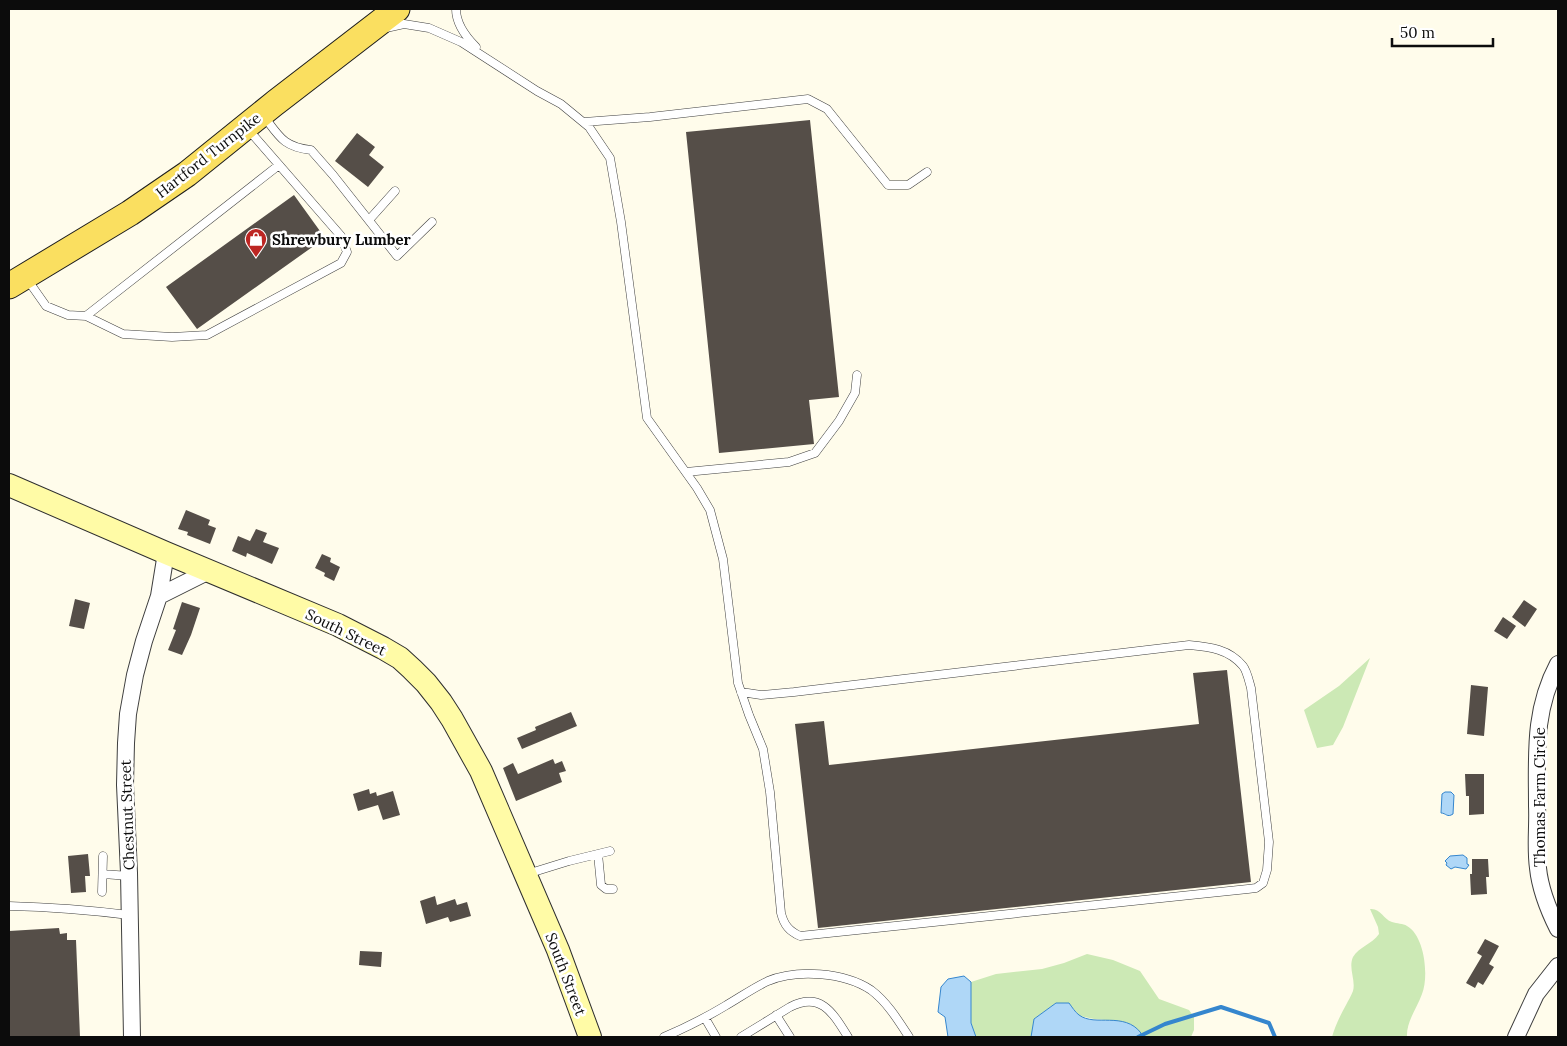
<svg xmlns="http://www.w3.org/2000/svg" width="1567" height="1046" font-family="Lora,serif">
	<style>
		.green { fill: #cce9b5 }
		.water { fill: #afd7f7; stroke: #3586ce }
		.lines { fill: none; stroke-linecap: round; stroke-linejoin: round }
		.stream { stroke: #3586ce; stroke-width: 4 }
		.building { fill: #554e48 }
		.lane-casing { stroke: #3f3f3f; stroke-width: 9 }
		.street-casing { stroke: #3f3f3f; stroke-width: 18 }
		.secondary-casing { stroke: #2e2e2e; stroke-width: 24 }
		.primary-casing { stroke: #1d1d1d; stroke-width: 27 }
		.lane { stroke: #fff; stroke-width: 8 }
		.street { stroke: #fff; stroke-width: 16 }
		.secondary { stroke: #fffba6; stroke-width: 22 }
		.primary { stroke: #fadf60; stroke-width: 25 }
		.labels { text-anchor: middle; dominant-baseline: central; stroke-width: 5; stroke-linejoin: round; paint-order: stroke }
		.street-label { font-size: 15px; fill: #0c0c0c; stroke: #fff }
		.poi-label { font-size: 15px; font-weight: bold; fill: #0c0c0c; stroke: #fff; text-anchor: start }
	</style>
	<rect width="100%" height="100%" fill="#fffceb"/>
	<!-- green -->
	<path class="green" d="M1370 658 1343 727 1333 745 1317 748 1304 710 1339 686Z
		M1370 909C1381 908 1383 919 1392 922 1397 924 1403 923 1407 926 1425 936 1429 977 1422 994 1417 1008 1406 1022 1407 1037H1332C1335 1026 1340 1016 1346 1005 1348 1001 1351 996 1353 991 1356 980 1348 968 1353 957 1359 947 1372 944 1379 934L1378 927Z
		M1087 954 1113 960 1140 971 1159 999 1189 1010 1194 1017V1030L1191 1037H1140L1141 1033 1116 1021 1094 1019 1080 1016 1068 1003H1056L1034 1019 1031 1037H976L971 1023V982L996 974 1042 969 1064 963Z"/>
	<!-- water -->
	<path class="water" d="M1445 792H1451L1454 795 1453 814C1447 818 1446 813 1441 813L1442 794Z
		M1463 855 1467 858V864L1469 865 1466 869 1455 867 1451 869 1446 865 1447 863 1445 861 1450 856Z
		M964 976 971 982V1023L976 1037H948L945 1017 938 1012 941 987 948 979Z
		M1056 1003H1069C1072 1007 1075 1012 1079 1015 1095 1027 1124 1011 1141 1033L1140 1037H1031L1034 1019Z"/>
	<g class="lines">
		<!-- stream -->
		<path class="stream" d="M1138 1037 1165 1024 1221 1007 1269 1023 1275 1037"/>
	</g>
	<!-- building -->
	<path class="building" d="M810 120 839 397 809 400 814 444 719 453 686 132Z
		M357 133 375 147 369 155 384 167 368 187 335 161Z
		M294 195 325 238 197 329 166 287Z
		M186 510 210 520 208 525 216 528 210 544 187 535 188 532 178 529Z
		M256 529 267 533 263 542 279 548 272 564 247 553 246 557 232 551 238 536 250 541Z
		M322 554 331 558 330 562 340 567 334 581 324 576 325 573 315 568Z
		M75 599 90 603 84 629 69 626Z
		M1524 600 1537 609 1525 627 1512 617Z
		M182 602 200 608 191 635 182 655 168 650 176 630 173 629Z
		M1503 617 1516 626 1507 639 1494 631Z
		M1227 670 1251 882 818 928 795 724 824 721 829 765 1199 724 1193 673Z
		M1471 685 1488 687 1484 736 1467 734Z
		M571 712 577 726 522 749 517 738 536 730 535 727Z
		M553 759 555 764 562 761 566 771 559 773 562 782 516 801 503 768 513 763 518 774Z
		M1465 774H1484V814L1469 815V796H1466Z
		M369 789 370 794 376 792 377 796 393 791 400 815 383 820 378 805 358 811 353 794Z
		M88 854 90 876H85L86 892 71 893 68 856Z
		M1472 859H1488L1489 877H1486L1487 894 1471 895 1470 874H1472Z
		M435 896 437 905 455 899 457 905 467 902 471 916 450 922 448 917 426 924 420 901Z
		M59 928 60 934 67 933V940H76L80 1037H9V931Z
		M1485 939 1499 946 1489 964 1494 967 1483 985 1478 982 1475 988 1466 983 1482 956 1477 953Z
		M360 951 382 952 381 967 359 965Z"/>
	<g class="lines">
		<!-- lane casing -->
		<g class="lane-casing">
			<path id="lane" d="M456 9C456 24 466 37 476 47
				M386 28 404 24 429 28 461 42 537 91 561 104 589 127 610 158 621 222 647 418 697 488 710 510 723 559 738 683 749 715 763 749 770 792 781 913C784 925 789 931 800 936L1248 889 1256 888 1263 883 1267 870 1269 842 1251 688C1249 681 1247 671 1243 666 1229 649 1210 647 1189 645L794 692 761 695 741 692
				M263 115C279 136 283 147 311 150L333 175 397 256 432 222
				M584 122 650 117 808 99 827 109 888 185H908L927 172
				M369 220 395 191
				M27 279 46 306 68 315 86 316 123 334 172 337 207 335 341 263 347 252 341 236 247 128
				M86 316 279 165
				M686 472 789 462 815 453 839 421 855 393 857 375
				M598 854 601 885 606 889H613
				M103 874 129 876
				M527 874 569 861 610 851
				M102 892 103 856
				M9 906C49 907 89 910 129 915
				M776 1015 790 1037
				M705 1018 716 1037
				M664 1037C685 1028 705 1018 725 1006 739 998 753 988 768 981 797 969 844 972 871 990 887 1002 898 1020 909 1037
				M741 1037 790 1007C821 991 833 1013 848 1037"/>
		</g>
		<!-- street casing -->
		<g class="street-casing">
			<path id="street" d="M159 596 209 571
				M1558 664C1533 711 1537 755 1537 806 1538 826 1535 847 1538 868 1540 888 1549 911 1558 929
				M132 1037 129 873 125 785 126 743 128 714 135 675 144 641 159 596 166 553
				M1516 1037 1536 994 1558 966"/>
		</g>
		<!-- secondary casing -->
		<g class="secondary-casing">
			<path id="secondary" d="M9 485 166 553 338 625 383 648 400 658 412 669 426 683 441 702 452 719 481 771 558 950 590 1037"/>
		</g>
		<!-- primary casing -->
		<g class="primary-casing">
			<path id="primary" d="M9 286 130 213 187 174 275 103 397 9"/>
		</g>
		<!-- lane -->
		<use href="#lane" class="lane"/>
		<!-- street -->
		<use href="#street" class="street"/>
		<!-- secondary -->
		<use href="#secondary" class="secondary"/>
		<!-- primary -->
		<use href="#primary" class="primary"/>
	</g>
	<!-- icons -->
	<defs>
		<g id="shop-pin" transform="scale(1.125)"><path d="M0 17L-7.5 6A9.5 9.5 0 1 1 7.5 6Z" fill="#bd2623" stroke="#fff"/><path d="M-5-2.5h2.3a2.7 3.5 0 0 1 5.4 0H5L5.5 6h-11ZM-1.5-2.5h3a1.5 2.3 0 0 0-3 0Z" fill="#fff"/></g>
	</defs>
	<g fill-rule="evenodd">
		<use href="#shop-pin" x="256" y="239"/>
	</g>
	<g class="labels">
		<!-- street labels -->
		<g class="street-label">
			<text transform="translate(208 155) rotate(-38)">Hartford Turnpike</text>
			<text transform="translate(346 632) rotate(26)">South Street</text>
			<text transform="translate(1539 797) rotate(-90)">Thomas Farm Circle</text>
			<text transform="translate(127 815) rotate(-92)">Chestnut Street</text>
			<text transform="translate(566 974) rotate(69)">South Street</text>
		</g>
		<!-- poi labels -->
		<g class="poi-label">
			<text x="272" y="239">Shrewbury Lumber</text>
		</g>
	</g>
	<!-- border -->
	<rect width="1567" height="1046" fill="none" stroke="#0c0c0c" stroke-width="20"/>
	<!-- scale -->
	<path d="M1392 38v8h101v-8" fill="none" stroke="#0c0c0c" stroke-width="2.5"/>
	<text x="1400" y="38" font-size="15" fill="#0c0c0c" stroke="#ffffff" stroke-width="4" paint-order="stroke">50 m</text>
</svg>
